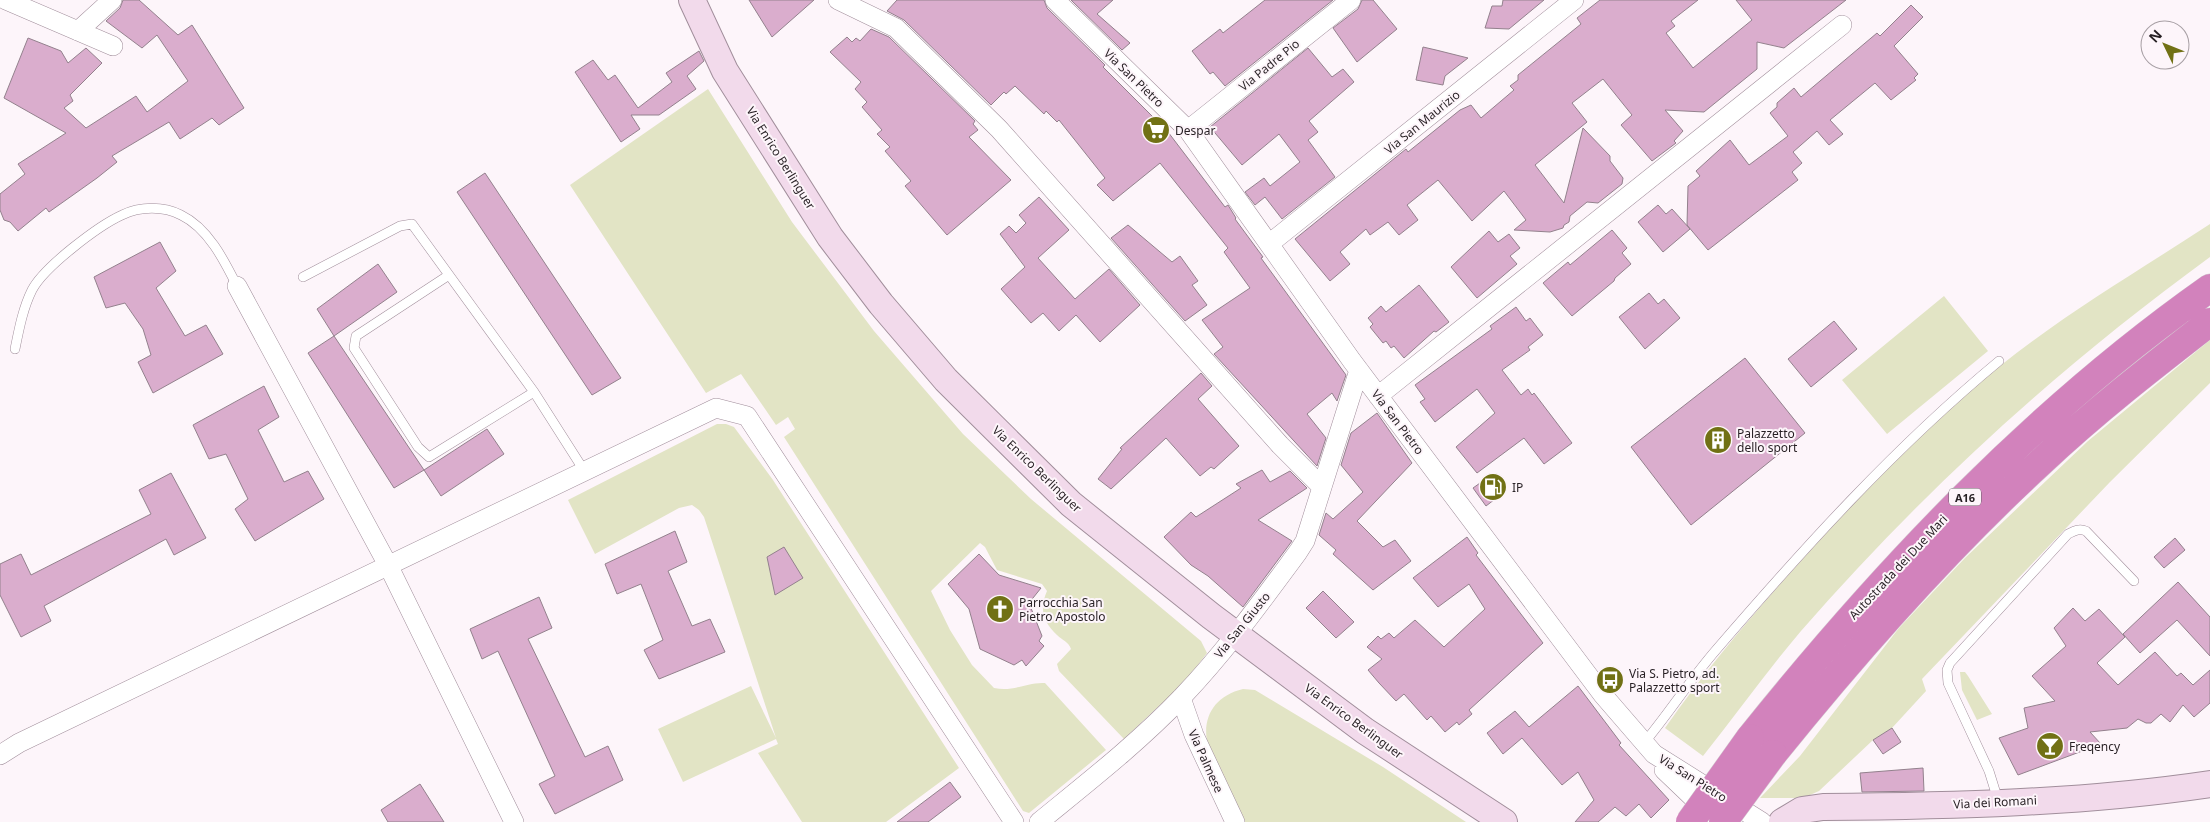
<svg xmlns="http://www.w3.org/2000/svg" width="2210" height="822" font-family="'Noto Sans',sans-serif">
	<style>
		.green { fill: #e2e4c5 }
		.building { fill: #daadcd; stroke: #93818d }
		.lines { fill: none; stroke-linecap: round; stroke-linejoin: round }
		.lane-casing { stroke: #a18e9b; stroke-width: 10 }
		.street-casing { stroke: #a18e9b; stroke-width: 20 }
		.secondary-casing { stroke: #a18e9b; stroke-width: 28 }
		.highway-casing { stroke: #d4d2d3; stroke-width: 29 }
		.lane { stroke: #fff; stroke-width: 9 }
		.street { stroke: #fff; stroke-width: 19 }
		.secondary { stroke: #f2daeb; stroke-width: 26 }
		.highway { stroke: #d282bc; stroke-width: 28 }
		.highway-bridge-casing { stroke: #d4d2d3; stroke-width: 29; stroke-linecap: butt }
		.highway-bridge { stroke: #d282bc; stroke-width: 28 }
		.labels { text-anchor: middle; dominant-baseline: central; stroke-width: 4; stroke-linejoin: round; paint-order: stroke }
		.shield { fill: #fdf5fa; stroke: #665f64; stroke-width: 1 }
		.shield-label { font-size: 11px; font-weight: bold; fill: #261f23 }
		.street-label { font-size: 12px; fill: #261f23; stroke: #fdf5fa }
		.poi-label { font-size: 12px; fill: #261f23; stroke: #fdf5fa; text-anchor: start }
	</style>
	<rect width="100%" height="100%" fill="#fdf5fa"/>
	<!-- green -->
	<path class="green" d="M708 89 792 222 874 331 963 434 1031 499 1201 641 1207 653 1171 700 1161 704 1124 739 1059 671 1057 664 1071 649C1068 641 1063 641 1057 635 1043 622 1039 609 1047 591L1042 584 997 570 985 547 980 543 931 591 950 630 972 665 994 688C1015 692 1026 682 1045 683L1106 750 1029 813 1023 811 784 437 795 429 788 417 776 425 741 374 706 393 570 185Z
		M2210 224V257C2058 368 1925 489 1801 631 1767 671 1736 715 1703 756L1665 728C1712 661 1761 605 1816 544 1873 481 1933 419 2000 366 2066 313 2140 270 2210 224Z
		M1944 296 1988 351 1887 434 1842 380Z
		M2210 340V383L2110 482 1922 679 1926 691 1892 728 1873 740 1819 791 1803 798H1760L1800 756 1899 628 1965 558 2088 441Z
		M717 424H726L734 427 773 480 959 768 886 822H802L758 753 778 744 776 739 683 782 658 729 751 686 776 738 704 517 699 510 692 505 679 508 595 554 568 500Z
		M1960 672H1965L1968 676 1992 714 1977 720 1962 690Z
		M1243 689 1255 690 1383 767 1466 822H1243L1208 746C1201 718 1214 696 1243 689Z"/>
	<!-- building -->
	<path class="building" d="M123 0H139L178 35 192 25 244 108 219 125 212 118 180 139 169 122 112 156 117 162 97 178 49 212 46 208 18 231 10 222 4 220 0 210V194L25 174 18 164 66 133 4 98 28 38 61 51 68 63 86 48 102 63 70 95 73 101 64 108 86 128 136 96 147 112 188 81 157 35 142 48 106 21 120 8Z
		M749 0H814L772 37Z
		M897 0H1044L1047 8 1105 65 1103 67 1168 132 1225 207 1228 205 1236 218 1235 219 1263 257 1261 258 1346 375 1337 401 1332 393 1307 414 1326 438 1317 466 1214 354 1223 347 1202 320 1250 288 1224 252 1228 248 1160 163 1113 201 1097 185 1105 178 1059 120 1057 122 1046 111 1044 114 1015 86 1006 94 1004 92 991 105 904 20 887 11Z
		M1071 0H1113L1097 14 1130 43 1122 50Z
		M1265 0H1333L1225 86 1213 72 1210 74 1192 51 1220 29 1223 33Z
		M1362 0H1373L1397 29 1357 62 1333 28 1358 9Z
		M1503 0H1544L1509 29 1485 28 1492 6H1502Z
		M1600 0H1698L1671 21 1675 26 1666 33 1693 68 1752 20 1736 0H1846L1784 48 1757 42V69L1704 112 1665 110 1683 131 1674 141 1676 143 1652 161 1621 125 1632 115 1603 79 1572 103 1587 122 1535 165 1564 203 1583 128 1610 156V161L1623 178 1622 184 1598 203 1587 202 1570 216 1569 222 1564 225 1563 228 1550 232 1514 230 1526 220 1504 191 1472 221 1438 180 1407 205 1418 220 1399 235 1388 222 1370 235 1366 229 1340 252 1350 264 1330 281 1295 239 1406 149 1408 152 1460 110 1471 105 1481 118 1514 90 1510 86 1518 80V75L1581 24 1577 18Z
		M1911 5 1923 17 1894 46 1918 74 1914 78 1916 80 1891 100 1875 83 1830 120 1843 134 1829 145 1817 131 1793 152 1802 163 1792 172 1798 180 1708 250 1687 225 1688 186 1700 176 1696 171 1730 140 1749 165 1788 136 1770 113 1777 107V103L1794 88 1801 97 1877 33 1880 36Z
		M871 29 889 37 975 121 973 124 978 130 969 137 1011 180 947 235 905 186 911 181 885 151 890 147 877 134 882 130 862 107 867 102 855 89 861 82 830 52 847 37 852 42 856 38 860 41Z
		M1423 47 1436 50 1468 58 1445 76 1443 85 1416 80Z
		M1308 48 1332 77 1343 69 1354 82 1309 121 1318 132 1308 140 1335 177 1282 219 1265 197 1255 205 1245 192 1264 178 1270 186 1300 162 1279 134 1242 165 1210 127Z
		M699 51 704 61 687 76 696 89 659 115H631L640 129 621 142 575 72 593 60 608 80 615 75 638 108 672 82 666 73Z
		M485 173 621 378 592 395 457 192Z
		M1039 197 1069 230 1038 258 1075 299 1109 269 1140 305 1100 342 1076 315 1059 331 1043 313 1031 323 1001 289 1025 267 1000 234 1009 226 1016 233 1026 223 1019 215Z
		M1658 205 1666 214 1672 209 1690 229 1663 252 1638 222Z
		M1128 225 1172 262 1180 256 1198 281 1192 285 1207 305 1185 321 1111 238Z
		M1612 230 1627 248 1622 253 1631 264 1615 278 1614 281 1572 316 1543 283 1568 262 1570 265Z
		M1489 231 1498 242 1509 234 1520 248 1510 256 1517 264 1477 298 1451 267Z
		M160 242 176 271 156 288 185 336 206 325 223 354 153 393 138 362 151 355 143 329 125 303 106 308 94 277Z
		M378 264 397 292 334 336 317 309Z
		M1419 285 1449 322 1436 332 1434 331 1404 358 1394 346 1391 348 1386 341 1383 343 1370 327 1373 324 1368 318 1381 306 1386 312Z
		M1649 293 1658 304 1664 299 1680 318 1645 349 1619 317Z
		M1516 307 1526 321 1530 318 1543 335 1528 347 1530 350 1502 370 1521 395 1528 389 1532 395 1534 393 1572 443 1544 464 1524 438 1477 473 1456 447 1495 413 1477 389 1435 422 1420 402 1425 399 1415 385 1492 329 1490 326Z
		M1834 321 1857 349 1811 387 1788 359Z
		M334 336 424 470 394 488 308 353Z
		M1745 358 1805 433 1691 525 1631 447Z
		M1201 373 1212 386 1198 399 1239 446 1214 469 1211 467 1200 476 1166 438 1111 489 1098 479 1122 449 1120 448Z
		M264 386 279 417 258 430 284 482 308 471 324 499 255 541 235 509 248 499 226 454 209 459 193 425Z
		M1377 413 1412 463 1357 521 1383 547 1395 540 1411 561 1373 590 1333 554 1336 550 1319 535 1326 513 1333 519 1363 492 1341 465 1351 433Z
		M487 429 504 454 441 496 424 470Z
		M1262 470 1270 482 1290 471 1307 488 1258 520 1292 541 1243 607 1208 576 1191 565 1164 537 1191 512 1196 517 1241 488 1236 484Z
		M171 473 206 538 174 555 166 539 44 606 51 621 21 637 0 595V564L21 554 31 575 151 514 139 490Z
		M1490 476 1503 493 1486 506 1473 488Z
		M675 531 687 562 668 571 692 626 710 619 725 652 659 679 644 650 663 640 641 584 617 594 605 564Z
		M1467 537 1478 553 1476 555 1543 643 1469 710 1472 714 1459 725 1457 722 1445 732 1431 716 1427 720 1404 694 1396 701 1379 683 1368 670 1382 659 1367 647 1378 636 1381 639 1389 633 1394 638 1415 620 1444 647 1485 609 1469 584 1438 607 1413 578Z
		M2175 538 2185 550 2164 568 2154 557Z
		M784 547 803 578 775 595 767 557Z
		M979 554 999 575 1041 588 1029 603 1042 636 1039 641 1044 646 1026 666 1022 660 1014 665 980 649 969 609 948 584Z
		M2178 582 2210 617V656L2177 620 2140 653 2123 634Z
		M1323 591 1354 622 1336 638 1306 608Z
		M539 597 552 628 528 639 585 757 608 746 623 780 555 814 539 784 555 776 498 651 482 659 470 629Z
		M2073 608 2085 621 2099 609 2125 637 2097 663 2118 685 2155 652 2177 676 2181 673 2193 685 2210 670V703L2194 717 2183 705 2170 722 2161 714 2151 723H2146L2138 719 2127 728 2090 732 2101 744 2018 775 1999 738 2028 728 2024 708 2055 701 2032 676 2066 646 2054 628Z
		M1578 686 1621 743 1619 745 1669 800 1651 818 1639 804 1626 816 1615 807 1598 822H1575L1594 800 1578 772 1562 785 1522 738 1503 754 1487 733 1515 711 1529 727Z
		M1892 728 1901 742 1883 754 1873 740Z
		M1923 768 1924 791 1862 792 1860 773Z
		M950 782 961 797 928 822H897Z
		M420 784 444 822H388L381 810Z"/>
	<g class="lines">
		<!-- lane casing -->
		<g class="lane-casing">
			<path id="lane" d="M449 275 356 336 354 348 418 447 429 457 534 392
				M303 277 400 226 412 224 534 392 585 472
				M15 349C19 329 23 308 32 290 44 267 98 226 122 215 140 206 164 206 181 215 208 228 224 260 237 286
				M1644 743C1669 713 1690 680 1716 650 1804 548 1895 447 1999 361
				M1998 800 1989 771 1948 683 1947 670 1950 663 2068 534C2074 531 2079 528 2086 531L2134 581"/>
		</g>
		<!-- street casing -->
		<g class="street-casing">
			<path id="street" d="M6 0 113 46
				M838 0 896 28 999 129 1280 445 1322 487
				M1055 0 1188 130 1352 361 1603 695 1654 754 1762 822
				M78 31 112 0
				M1188 130 1351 0
				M1269 244 1574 0
				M237 286 389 567 514 822
				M1378 396 1842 25
				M1181 698 1194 735 1235 822
				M0 755 19 743 716 408 747 416 1014 822
				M1664 770 1709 813
				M1039 822C1088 782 1138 743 1182 697 1225 652 1261 602 1298 552L1305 541 1359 370"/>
		</g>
		<!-- secondary casing -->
		<g class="secondary-casing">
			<path id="secondary" d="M692 0 725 71 830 237 881 304 946 380 1071 504 1211 616 1365 731 1504 822
				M1782 822 1802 810 1823 807C1952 806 2082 803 2210 784"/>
		</g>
		<!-- highway casing -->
		<g class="highway-casing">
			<path id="highway" d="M1750 738C1884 571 2034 412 2210 288
				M1773 754C1856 651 1943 552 2041 462 2094 412 2152 367 2210 322"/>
		</g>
		<!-- lane -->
		<use href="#lane" class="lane"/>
		<!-- street -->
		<use href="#street" class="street"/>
		<!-- secondary -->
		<use href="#secondary" class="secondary"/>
		<!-- highway -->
		<use href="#highway" class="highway"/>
		<!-- highway-bridge casing -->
		<g class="highway-bridge-casing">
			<path id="highway-bridge" d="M1690 822 1750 738
				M1723 822 1773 754"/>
		</g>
		<!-- highway-bridge -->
		<use href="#highway-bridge" class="highway-bridge"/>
	</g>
	<!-- icons -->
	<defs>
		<g id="supermarket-disc" transform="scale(1.4375)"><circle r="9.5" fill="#717115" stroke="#fdf5fa"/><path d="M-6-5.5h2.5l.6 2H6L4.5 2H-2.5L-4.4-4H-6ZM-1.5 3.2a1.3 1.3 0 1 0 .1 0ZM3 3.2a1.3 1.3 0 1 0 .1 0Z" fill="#fff"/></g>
		<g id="building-disc" transform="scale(1.4375)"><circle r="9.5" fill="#717115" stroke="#fdf5fa"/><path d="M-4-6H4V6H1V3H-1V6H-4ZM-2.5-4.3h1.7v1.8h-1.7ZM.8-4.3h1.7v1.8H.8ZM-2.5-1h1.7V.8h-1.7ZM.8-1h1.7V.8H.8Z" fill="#fff"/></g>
		<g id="fuel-disc" transform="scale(1.4375)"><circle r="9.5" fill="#717115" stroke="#fdf5fa"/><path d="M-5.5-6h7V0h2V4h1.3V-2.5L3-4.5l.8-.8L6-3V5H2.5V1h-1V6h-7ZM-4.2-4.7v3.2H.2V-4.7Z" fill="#fff"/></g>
		<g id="church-disc" transform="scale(1.4375)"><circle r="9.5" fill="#717115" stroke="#fdf5fa"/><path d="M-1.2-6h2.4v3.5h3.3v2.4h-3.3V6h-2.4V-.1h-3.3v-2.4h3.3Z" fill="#fff"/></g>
		<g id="bus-disc" transform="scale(1.4375)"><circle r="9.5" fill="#717115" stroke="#fdf5fa"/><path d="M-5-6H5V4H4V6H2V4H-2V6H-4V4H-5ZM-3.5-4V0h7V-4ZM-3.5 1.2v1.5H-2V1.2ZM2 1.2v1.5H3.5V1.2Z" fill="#fff"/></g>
		<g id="bar-disc" transform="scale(1.4375)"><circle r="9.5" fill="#717115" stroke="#fdf5fa"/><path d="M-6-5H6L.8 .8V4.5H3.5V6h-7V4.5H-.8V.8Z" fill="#fff"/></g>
	</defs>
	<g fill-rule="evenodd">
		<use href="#supermarket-disc" x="1156" y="130"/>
		<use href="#building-disc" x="1718" y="440"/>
		<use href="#fuel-disc" x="1493" y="487"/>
		<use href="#church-disc" x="1000" y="609"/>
		<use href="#bus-disc" x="1610" y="680"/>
		<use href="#bar-disc" x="2050" y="746"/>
	</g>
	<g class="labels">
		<!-- shield labels -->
		<rect class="shield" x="1949" y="488.5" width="32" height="17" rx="4"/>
		<g class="shield-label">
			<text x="1965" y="497">A16</text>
		</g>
		<!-- street labels -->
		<g class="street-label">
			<text transform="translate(1269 65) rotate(-39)">Via Padre Pio</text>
			<text transform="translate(1134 78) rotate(44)">Via San Pietro</text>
			<text transform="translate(1422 122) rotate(-39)">Via San Maurizio</text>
			<text transform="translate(781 158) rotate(58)">Via Enrico Berlinguer</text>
			<text transform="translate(1398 422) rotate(53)">Via San Pietro</text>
			<text transform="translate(1037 469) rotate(44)">Via Enrico Berlinguer</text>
			<text transform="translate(1898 567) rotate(-47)">Autostrada dei Due Mari</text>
			<text transform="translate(1242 625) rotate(-51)">Via San Giusto</text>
			<text transform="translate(1354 721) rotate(36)">Via Enrico Berlinguer</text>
			<text transform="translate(1206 761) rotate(66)">Via Palmese</text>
			<text transform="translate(1693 778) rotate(32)">Via San Pietro</text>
			<text transform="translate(1995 802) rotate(-3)">Via dei Romani</text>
		</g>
		<!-- poi labels -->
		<g class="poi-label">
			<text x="1175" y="130">Despar</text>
			<text x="1737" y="433">Palazzetto<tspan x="1737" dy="14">dello sport</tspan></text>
			<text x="1512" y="487">IP</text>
			<text x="1019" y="602">Parrocchia San<tspan x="1019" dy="14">Pietro Apostolo</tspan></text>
			<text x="1629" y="673">Via S. Pietro, ad.<tspan x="1629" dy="14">Palazzetto sport</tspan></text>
			<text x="2069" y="746">Freqency</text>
		</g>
	</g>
	<!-- north arrow -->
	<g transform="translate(2165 45) rotate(313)"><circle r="24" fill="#fdf5fa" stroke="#a79fa4"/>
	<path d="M0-4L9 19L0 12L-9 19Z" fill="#717115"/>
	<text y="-8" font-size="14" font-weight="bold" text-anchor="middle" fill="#261f23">N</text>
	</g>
</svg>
